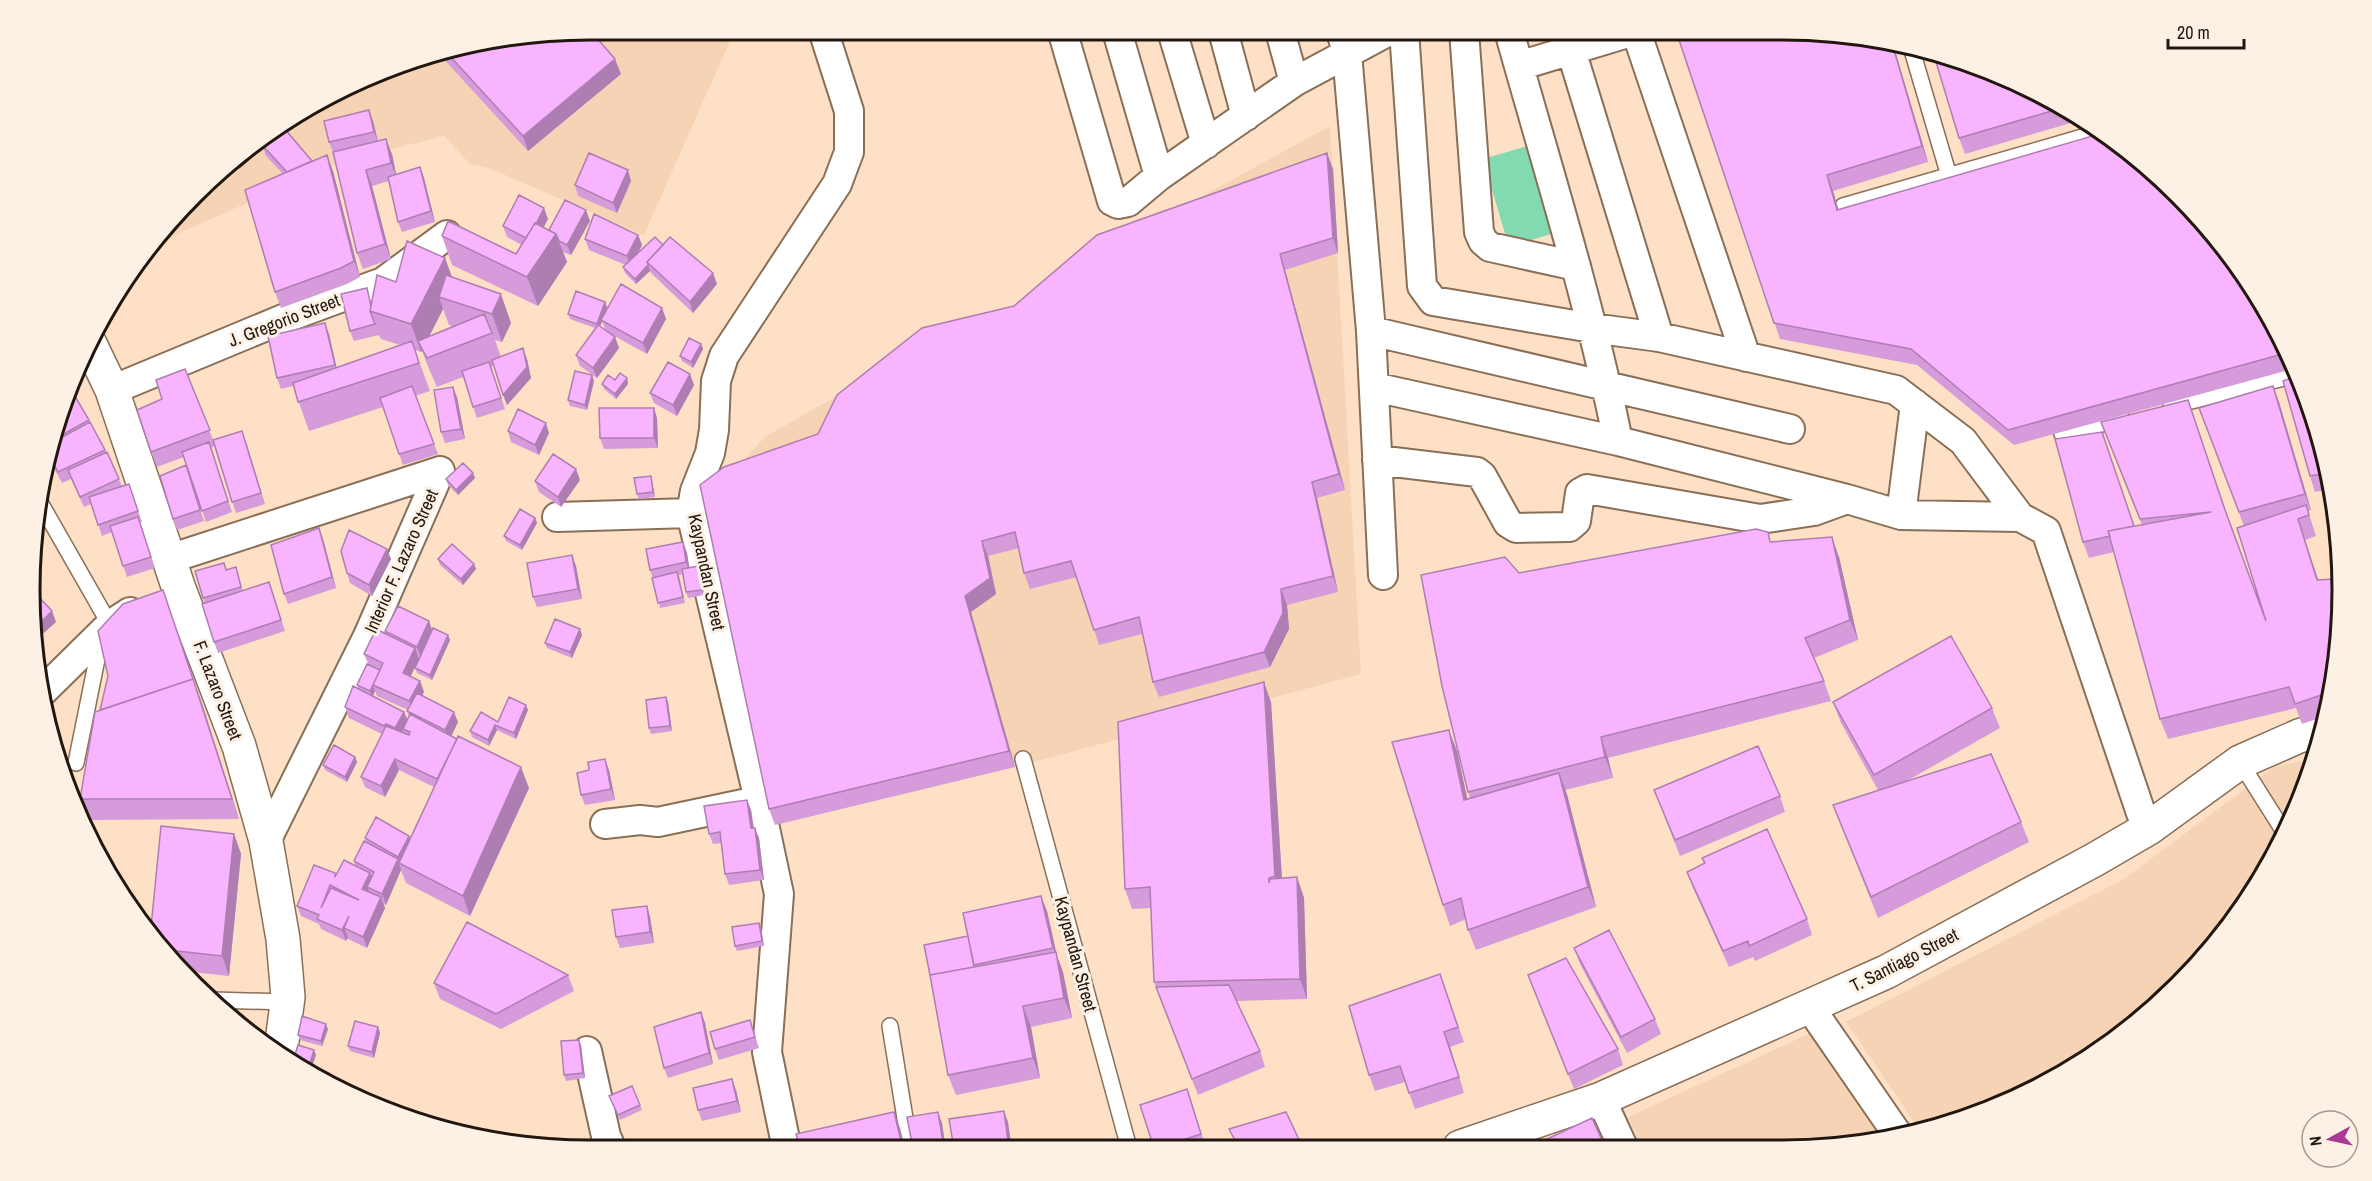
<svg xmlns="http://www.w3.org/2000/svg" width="2372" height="1181" font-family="'Archivo Narrow',sans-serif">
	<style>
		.built { fill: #f6d3b4 }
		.pitch { fill: #81dab0 }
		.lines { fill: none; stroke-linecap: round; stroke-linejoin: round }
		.service-casing { stroke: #896f57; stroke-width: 18 }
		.minor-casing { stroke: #896f57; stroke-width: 32 }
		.tertiary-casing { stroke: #896f57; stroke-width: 36 }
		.secondary-casing { stroke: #896f57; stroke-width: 36 }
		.service { stroke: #fff; stroke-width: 15 }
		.minor { stroke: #fff; stroke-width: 28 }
		.tertiary { stroke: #fff; stroke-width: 33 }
		.secondary { stroke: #fff; stroke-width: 33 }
		.wall { fill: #d59bda; fill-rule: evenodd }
		.shaded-wall { fill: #ae7eb2 }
		.building { fill: #f8b4fe; stroke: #ae7eb2; stroke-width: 1.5; fill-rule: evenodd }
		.labels { text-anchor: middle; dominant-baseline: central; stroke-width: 6; stroke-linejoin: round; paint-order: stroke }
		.street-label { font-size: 18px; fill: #21170e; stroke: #fdf1e6 }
		.rim { fill: none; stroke: #21170e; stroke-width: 3 }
	</style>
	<rect width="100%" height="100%" fill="#fee0c6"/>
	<!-- built -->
	<path class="built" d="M591 30H745L730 41 644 235 489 168 470 164 444 136 344 161 181 232 140 262 249 146 410 60Z
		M1330 126 1361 674 1015 767 775 825 706 501 765 437 927 344 1020 322 1102 251Z
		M2314 758 2284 838 2226 932 2122 1035 1996 1108 1919 1129 1846 1022 2124 879 2274 767Z
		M1813 1032 1885 1138 1854 1146 1642 1147 1628 1117Z"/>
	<!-- pitch -->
	<path class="pitch" d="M1528 146 1554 233 1509 247 1483 159Z"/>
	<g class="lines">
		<!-- service casing -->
		<g class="service-casing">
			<path id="service" d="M1911 47 1949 176
				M236 160 256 142
				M1843 206 2100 132
				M2171 406 2296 375
				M2062 434 2122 419
				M41 504 110 625
				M1023 759 1129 1148
				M2240 762 2286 835
				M76 763 98 654 96 637
				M213 1000 287 1002
				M890 1026 910 1149"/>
		</g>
		<!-- minor casing -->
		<g class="minor-casing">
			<path id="minor" d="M1062 30 1112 201 1118 204 1128 202 1159 176 1294 82 1389 31
				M1117 31 1159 176
				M1172 31 1206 144
				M1223 31 1246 116
				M1280 31 1294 82
				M1341 31 1347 53 1371 331 1383 575
				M1404 31 1422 286 1433 301 1592 328 1659 337 1896 390 1963 441 2020 517
				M1464 31 1479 232 1483 241 1490 247 1576 266
				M1509 31C1547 167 1590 302 1618 441
				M1636 31 1746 357
				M1571 50 1659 337
				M1519 66 1634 31
				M1371 331 1790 429
				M1374 387 1618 441 1847 499 1901 515 2020 517 2046 531 2141 813 2149 828
				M112 390 288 317 383 282 447 235
				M1377 460 1477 472 1482 476 1508 523 1516 528 1569 527 1576 521 1580 493 1587 489 1760 519 1814 511 1847 499
				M1901 515 1915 404
				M557 517 691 513
				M169 559 440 471
				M43 691 110 625 130 612
				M605 824 640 820 658 822 743 804
				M266 841 368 636 440 471
				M1809 1006 1898 1135
				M587 1051 606 1136 612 1150
				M1601 1099 1623 1147
				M787 1149 767 1052 779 894 759 800 691 513 695 491 710 453 714 430 716 381 724 356 837 184 849 152V111L823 30"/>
		</g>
		<!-- tertiary casing -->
		<g class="tertiary-casing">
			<path id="tertiary" d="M90 344 112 390 179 589 239 746 266 841 283 939 288 997 281 1049"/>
		</g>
		<!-- secondary casing -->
		<g class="secondary-casing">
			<path id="secondary" d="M1460 1147 1601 1099 1886 972 2094 860 2149 828 2240 762 2299 736 2324 728"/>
		</g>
		<!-- service -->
		<use href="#service" class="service"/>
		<!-- minor -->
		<use href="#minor" class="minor"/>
		<!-- tertiary -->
		<use href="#tertiary" class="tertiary"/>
		<!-- secondary -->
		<use href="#secondary" class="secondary"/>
	</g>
	<!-- wall -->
	<path class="wall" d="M590 30 621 74 528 151 440 55Z
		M1676 31 1893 44 1928 162 1833 191 1838 209 2267 310 2293 369 2014 445 1917 365 1780 339Z
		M2029 88 2081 120 1965 154 1959 138Z
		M369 110 373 121 378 141 392 154 396 174 420 167 424 178 435 222 402 232 398 222 389 181 372 186 391 259 363 269 357 253 333 152 329 142Z
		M262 145 312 161 333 171 360 277 347 284 281 308 275 292 283 174 266 156Z
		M1333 169 1338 253 1285 270 1345 490 1317 498 1338 592 1287 605 1289 629 1270 667 1159 697 1153 682 1142 634 1099 645 1077 577 1030 589 1024 573 1019 548 988 556 996 594 971 612 1015 767 775 825 769 809 818 434 1014 306Z
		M631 181 617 213 578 196 575 185Z
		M548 219 543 227 549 230 590 221 571 255 563 252 567 262 538 306 452 265 442 236 516 254 522 245 507 237 503 226Z
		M638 235 642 245 638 253 663 245 717 284 693 313 651 273 650 271 636 284 625 273 623 267 626 265 589 250 585 239Z
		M445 258 452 277 511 323 502 342 495 340 501 357 527 359 531 378 507 405 494 365 491 367 505 409 477 418 463 377 437 387 429 369 422 351 421 352 415 350 430 391 415 396 438 454 403 465 383 407 309 431 293 386 281 389 277 378 329 334 337 368 400 345 381 339 379 335 354 341 350 331 371 299 372 302 396 282ZM443 309 449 325 454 327 429 336Z
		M605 302 607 307 604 316 662 308 666 319 647 354 609 333 615 337 619 348 597 378 580 366 576 355 595 328 570 319 568 314ZM602 321 605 329 600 326Z
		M701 344 703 349 693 368 682 361 680 356Z
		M185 369 213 440 246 442 265 504 236 513 214 446 211 448 232 512 206 522 184 457 157 467 151 452 162 399Z
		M627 378 628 384 616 399 604 389 602 384Z
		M594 381 587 410 570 406 568 400Z
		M694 385 677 416 654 403 650 393Z
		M2273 386 2279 402 2311 510 2308 511 2316 536 2305 540 2318 580 2341 627 2326 716 2302 724 2296 708 2168 739 2160 719 2114 552 2089 558 2083 542 2134 526 2142 525 2101 422 2188 400 2231 526 2266 621 2244 526 2199 408Z
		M457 397 465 439 445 443 441 432Z
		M64 406 89 420 105 450 122 486 129 484 142 522H140L155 568 127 577 112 532 102 536 91 504 84 507 71 479 62 483 48 457Z
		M2312 410 2331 489 2315 492 2310 476Z
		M657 418 658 448 604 449 600 438Z
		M508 431 549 433 539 455 511 442Z
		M186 465 204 521 177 530 173 519Z
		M473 473 475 478 458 495 448 485 446 479Z
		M651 476 652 481 655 497 639 499 637 494Z
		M580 480 561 507 539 492 535 481Z
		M535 518 537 523 522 550 506 541 504 536Z
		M323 539 336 588 288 604 284 594Z
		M683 542 687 553 689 568 701 572 704 595 688 598 686 592 683 574 679 575 685 603 660 608 653 578 650 570Z
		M1771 542 1839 557 1858 640 1814 658 1824 681 1831 701 1608 758 1613 778 1565 790 1596 907 1476 950 1468 930 1466 919 1450 926 1443 905 1457 751 1467 799 1470 798 1468 792 1519 573Z
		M391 559 372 596 350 583 347 573Z
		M438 559 474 564 476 569 463 585 440 565Z
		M224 563 227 570 236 567 243 591 273 593 285 631 218 653 214 642 203 598Z
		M576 566 582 599 537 607 533 597Z
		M432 629 450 640 432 680 417 673 415 668 420 657 418 655 419 659 410 677 420 681 424 692 422 695 458 722 451 736 529 788 470 916 406 883 401 870 386 905 383 904 385 908 367 948 348 939V937L346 941 321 929 319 924 301 916 297 906 336 875 355 866 354 861 366 842 365 838H410L434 787 399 770 385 797 365 787 361 777 382 734 349 718 345 707 359 689 357 685 368 664 364 654 386 634 385 631ZM375 691 377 696 408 710 407 711 409 716 408 720 404 712 373 696Z
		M582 635 572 658 547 648 545 643Z
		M193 679 239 819 87 820 80 799Z
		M666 697 668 702 672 731 651 734 649 728Z
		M1271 702 1282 878 1297 877 1304 898 1307 999 1236 1001 1260 1051 1265 1067 1198 1095 1154 982 1151 908 1132 909 1125 889Z
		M1833 702 1992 708 2000 728 1905 782 2021 822 2029 842 1878 918 1833 805 1878 790 1841 723Z
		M528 710 516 739 497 730 489 746 472 737 470 731Z
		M355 757 357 762 347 782 325 770 323 765Z
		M609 770 615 800 585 805 581 795Z
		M1654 790 1780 796 1785 812 1680 856Z
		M747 800 751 810 754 828 759 838 764 880 729 885 725 874 721 843 713 844 709 834Z
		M234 834 241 854 229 976 183 971 151 927Z
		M1702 858 1807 919 1812 935 1755 961 1753 957 1729 967 1693 888 1687 872 1704 863Z
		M647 906 650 917 654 943 620 948 616 937Z
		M1047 911 1057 956 1063 972 1072 1018 1031 1027 1040 1078 956 1095 948 1075 968 936Z
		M759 923 761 928 764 946 737 951 735 946Z
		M1574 948 1655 1019 1661 1034 1627 1053 1580 964Z
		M1440 974 1464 1042 1450 1047 1464 1093 1415 1109 1405 1082 1375 1091 1369 1075Z
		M568 975 574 991 501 1029 440 999 434 983Z
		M1528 975 1618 1049 1623 1065 1574 1089Z
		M701 1012 705 1023 713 1064 668 1078 664 1068Z
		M750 1020 759 1048 719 1060 715 1049Z
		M378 1027 380 1033 374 1058 350 1051 348 1046Z
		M328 1029 322 1046 300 1040 298 1035Z
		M581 1045 585 1078 566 1081 564 1075Z
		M632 1086 642 1110 620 1120 611 1101Z
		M736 1090 741 1112 702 1121 698 1110Z
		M1191 1100 1205 1145 1196 1148H1154Z
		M900 1128 905 1149H800Z"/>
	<!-- shaded-wall -->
	<path class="shaded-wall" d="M1892 43 1893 44 1928 162 1922 146Z
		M615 59 621 74 528 151 523 136Z
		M369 110 373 121 378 142 374 132Z
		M386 139 392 154 397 179 391 163Z
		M1327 153 1333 169 1338 253 1333 238Z
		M327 155 333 171 360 277 354 261Z
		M420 167 424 178 435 222 431 211Z
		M366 170 372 186 391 259 385 244Z
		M628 170 631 181 617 213 613 203Z
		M1827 175 1833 191 1843 225 1837 210Z
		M544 208 548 219 532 250 528 239Z
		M586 210 590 221 571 255 567 245Z
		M556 234 567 262 538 306 527 277Z
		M638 235 642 245 631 267 627 256Z
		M1280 254 1285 270 1345 490 1339 474Z
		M445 258 455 286 439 297 443 309 423 349 418 341 422 351 421 352 411 324Z
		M648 265 650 271 636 284 635 279Z
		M713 273 717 284 693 313 690 302Z
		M501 294 511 323 502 342 492 314Z
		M605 302 607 307 599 330 597 324Z
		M662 308 666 319 647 354 643 343Z
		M325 323 329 334 338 375 335 365Z
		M615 337 619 348 597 378 593 368Z
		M701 344 703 349 693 368 691 362Z
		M523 348 527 359 531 378 507 405 503 395Z
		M690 374 694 385 677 416 673 405Z
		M592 375 594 381 587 410 585 405Z
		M627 378 628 384 616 399 615 394Z
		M2273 386 2279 402 2311 510 2305 494Z
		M453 387 457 397 465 439 461 429Z
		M654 408 657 418 658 448 654 438Z
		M546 423 549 433 539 455 535 445Z
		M576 469 580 480 561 507 558 497Z
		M473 473 475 478 458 495 456 490Z
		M651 476 652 481 655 497 653 492Z
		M1312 482 1317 498 1338 592 1333 576Z
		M535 518 537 523 522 550 520 545Z
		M2298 519 2325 600 2317 580Z
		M319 528 323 539 336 588 332 577Z
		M1832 537 1839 557 1858 640 1850 620Z
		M982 541 988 556 996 594 971 612 1015 767 1009 751 965 596Z
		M683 542 687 553 690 573 686 562Z
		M387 549 391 559 372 596 369 585Z
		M572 555 576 566 582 599 578 589Z
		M474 564 476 569 463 585 461 579Z
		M699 566 701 572 704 595 702 590Z
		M1281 589 1287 605 1289 629 1270 667 1264 652Z
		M52 611 56 622 35 641 36 627Z
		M429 621 433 632 421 657 417 647Z
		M580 629 582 635 572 658 570 652Z
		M448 635 450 640 432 680 430 675Z
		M415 648 419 659 407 684 403 673Z
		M193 679 201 700 239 819 232 799Z
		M420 681 424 692 413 712 409 701Z
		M1264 682 1271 702 1283 897 1275 876Z
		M373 686 375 691 372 697 370 691Z
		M666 697 668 702 672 731 670 726Z
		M526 705 528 710 516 739 514 733Z
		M404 712 408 722 398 738 395 728Z
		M454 712 458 722 449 741 445 730Z
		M495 725 497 730 489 746 488 740Z
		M1449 730 1457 751 1472 820 1464 800Z
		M1601 737 1608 758 1613 778 1605 757Z
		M355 757 357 762 347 782 345 777Z
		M395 759 399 770 385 797 381 786Z
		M605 759 609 770 615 800 611 789Z
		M521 767 529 788 470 916 463 896Z
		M1559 773 1567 794 1596 907 1588 887Z
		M747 800 751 810 755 839 751 828Z
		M755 828 759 838 764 880 760 870Z
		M234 834 241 854 229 976 222 956Z
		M409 836 413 846 400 864 398 857Z
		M398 859 401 870 386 905 382 894Z
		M370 873 374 884 367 887 370 892 362 889Z
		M1297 877 1304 898 1307 999 1300 979Z
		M1041 896 1047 911 1057 956 1063 972 1072 1018 1064 998 1057 959 1053 948Z
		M381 897 385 908 367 948 363 937Z
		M647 906 650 917 654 943 650 932Z
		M349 916 344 928 348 937 346 941 342 930Z
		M759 923 761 928 764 946 762 941Z
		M1023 1006 1031 1027 1040 1078 1033 1058Z
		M701 1012 705 1023 713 1064 709 1053Z
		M326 1024 328 1029 322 1046 321 1041Z
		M378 1027 380 1033 374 1058 372 1052Z
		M1444 1032 1450 1047 1464 1093 1459 1077Z
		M579 1040 581 1045 585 1078 583 1073Z
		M314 1050 316 1055 311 1070 309 1066Z
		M330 1074 332 1079 330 1084 327 1082Z
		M732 1079 736 1090 741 1112 737 1101Z
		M1004 1111 1008 1122 1012 1149H1009Z
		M894 1112 900 1128 905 1149H903L902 1145Z
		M938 1112 942 1123 946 1149H944Z"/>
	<!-- building -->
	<path class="building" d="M590 30 615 59 523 136 448 54Z
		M1676 31H1818L1892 43 1922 146 1827 175 1837 210 2103 133 2122 146 2203 221 2267 310 2286 353 2008 430 1911 349 1774 323Z
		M1933 52 2029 88 2062 108 1959 138Z
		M369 110 374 132 329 142 324 121Z
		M284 128 312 161 287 172 262 145 278 131Z
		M386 139 391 163 366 170 385 244 357 253 333 152Z
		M589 153 628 170 613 203 575 185Z
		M1327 153 1333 238 1280 254 1339 474 1312 482 1333 576 1281 589 1283 613 1264 652 1153 682 1139 617 1094 630 1071 561 1024 573 1015 532 982 541 990 578 965 596 1009 751 769 809 700 485 724 467 818 434 837 395 922 328 1014 306 1097 235Z
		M327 155 354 261 341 268 275 292 245 190Z
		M420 167 431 211 398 222 388 177Z
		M519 195 544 208 536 224 535 223 526 238 503 226Z
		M565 200 586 210 567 245 559 241 556 234 549 230Z
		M594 214 638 235 627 256 585 239Z
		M448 221 516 254 535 223 556 234 527 277 442 236Z
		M655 237 663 245 647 262 648 265 635 279 623 267Z
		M670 237 713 273 690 302 647 262Z
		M407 241 445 258 411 324 370 311 377 275 396 282Z
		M446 275 501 294 492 314 439 297Z
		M621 284 662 308 643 343 601 320Z
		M367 288 371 306 370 311 375 324 350 331 341 294Z
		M576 291 605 302 597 324 568 314Z
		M484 314 492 333 427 358 418 341Z
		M325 323 335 365 277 378 268 336Z
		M598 325 615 337 593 368 576 355Z
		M689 338 701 344 691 362 680 356Z
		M412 341 419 363 298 402 293 383Z
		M523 348 527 367 503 395 492 360Z
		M489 362 501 398 473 407 462 371Z
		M668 362 690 374 673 405 650 393Z
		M185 369 210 430 151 452 137 410 162 399 156 380Z
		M575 371 592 375 585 405 568 400Z
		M620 373 627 378 615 394 602 384 608 375 615 380Z
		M2297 376 2312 410 2327 473 2310 476 2283 381Z
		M412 386 434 444 399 454 380 398Z
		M2273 386 2305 494 2239 512 2199 408Z
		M453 387 461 429 441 432 434 390Z
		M76 398 89 420 53 440 64 406Z
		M2188 400 2225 510 2266 621 2237 528 2306 505 2309 515 2298 519 2317 580 2333 579 2340 601 2341 627 2330 692 2295 704 2289 687 2160 719 2108 531 2211 512 2140 519 2101 422Z
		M599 408H654V438H600Z
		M518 409 546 423 535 445 508 431Z
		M90 422 105 450 58 472 49 455 53 442Z
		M242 431 261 493 232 502 213 440Z
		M2102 432 2134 526 2108 531 2110 536 2083 542 2055 439Z
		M209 442 228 501 202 511 182 452Z
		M107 452 119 479 80 497 68 470Z
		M553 454 576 469 558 497 535 481Z
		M463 463 473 473 456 490 446 479Z
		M186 465 200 510 173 519 160 476Z
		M651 476 653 492 637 494 634 478Z
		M129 484 138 511 98 525 89 497Z
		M2334 505 2337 517 2338 554 2326 509Z
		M520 509 535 518 520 545 504 536Z
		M138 517 151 557 123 566 110 526Z
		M319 528 332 577 284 594 271 545Z
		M1756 529 1768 532 1770 542 1832 537 1850 620 1805 638 1824 681 1601 737 1605 757 1468 792 1442 686 1421 575 1505 557 1519 573Z
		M349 530 387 549 369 585 347 573 341 551Z
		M683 542 686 562 650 570 646 549Z
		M452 544 474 564 461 579 438 559Z
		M572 555 578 589 533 597 527 563Z
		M224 563 226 570 236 567 241 587 203 598 195 571Z
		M699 566 702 590 686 592 682 569Z
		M677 572 683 597 658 603 652 578Z
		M269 582 281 620 214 642 202 604Z
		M163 590 193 679 100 710 108 676 98 631 123 604Z
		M37 595 52 611 36 627Z
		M398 606 429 621 417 647 385 631Z
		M555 619 580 629 570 652 545 643Z
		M433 628 448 635 430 675 415 668Z
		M376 629 415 648 403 673 420 681 409 701 373 685 383 663 364 654Z
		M1951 636 1992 708 1874 775 1833 702Z
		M367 664 380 670 370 691 357 685Z
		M193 679 232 799H80L95 712Z
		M1264 682 1275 876 1269 878V883L1270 879 1297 877 1300 979 1154 982 1150 887 1125 889 1118 722Z
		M353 686 404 712 395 728 386 724 384 726 345 707Z
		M417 693 454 712 445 730 407 711Z
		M509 697 526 705 514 733 495 725 488 740 470 731 481 712 498 722Z
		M666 697 670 726 649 728 646 700Z
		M410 714 457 739 437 779 395 759 381 786 361 777 386 726 409 735 410 732 403 729Z
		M1449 730 1464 800 1559 773 1588 887 1468 930 1461 898 1443 905 1392 742Z
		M458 736 521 767 463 896 399 863Z
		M334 745 355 757 345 777 323 765Z
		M1758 746 1780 796 1675 840 1654 790Z
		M1991 754 2021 822 1871 897 1833 805Z
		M605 759 611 789 581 795 577 773 589 770 588 762Z
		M747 800 751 828H755L760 870 725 874 720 832 709 834 704 806Z
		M376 817 409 836 398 857 365 838Z
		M161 826 234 834 222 956 168 950 151 927Z
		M1767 829 1807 919 1749 946 1748 941 1723 951 1687 872 1705 863 1702 858Z
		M364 841 398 859 382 894 367 887 374 872 354 861Z
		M344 860 370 873 362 889 381 897 363 937 344 928 349 916 342 930 317 919 319 915 297 906 314 865 335 873V877ZM330 885 359 900 331 888 321 908Z
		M1041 896 1053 948 974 965 963 913Z
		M647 906 650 932 616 937 612 910Z
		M467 922 568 975 496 1014 434 983Z
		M759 923 762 941 735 946 732 927Z
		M1609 930 1655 1019 1621 1037 1574 948Z
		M968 936 974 967 930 975 924 945Z
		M1056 952 1064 998 1023 1006 1033 1058 948 1075 930 975Z
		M1566 958 1618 1049 1568 1074 1528 975Z
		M1440 974 1458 1027 1444 1032 1459 1077 1409 1093 1400 1066 1369 1075 1349 1006Z
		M1229 985 1260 1051 1192 1079 1156 987Z
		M701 1012 709 1053 664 1068 654 1027Z
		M302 1016 326 1024 321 1041 298 1035Z
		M750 1020 755 1037 715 1049 710 1032Z
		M355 1021 378 1027 372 1052 348 1046Z
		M579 1040 583 1073 564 1075 561 1041Z
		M298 1045 314 1050 309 1066 301 1064 294 1058Z
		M316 1068 330 1074 327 1082 314 1072Z
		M732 1079 737 1101 698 1110 693 1088Z
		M632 1086 640 1105 618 1115 609 1096Z
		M1187 1089 1201 1134 1158 1148H1154L1140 1105Z
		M1004 1111 1009 1149H954L949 1119Z
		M894 1112 902 1145 884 1149H800L796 1134Z
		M938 1112 944 1149H913L907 1117Z
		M1286 1112 1303 1148H1239L1229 1129Z
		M1592 1118 1605 1147H1530Z"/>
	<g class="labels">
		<!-- street labels -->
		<g class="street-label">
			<text transform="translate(284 320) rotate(-21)">J. Gregorio Street</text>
			<text transform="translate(401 561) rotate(-66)">Interior F. Lazaro Street</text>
			<text transform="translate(707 572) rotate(78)">Kaypandan Street</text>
			<text transform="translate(218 690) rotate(69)">F. Lazaro Street</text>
			<text transform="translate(1076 954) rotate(75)">Kaypandan Street</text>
			<text transform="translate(1904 960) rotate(-27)">T. Santiago Street</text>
		</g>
	</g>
	<!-- crop -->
	<path d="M0 0H2372V1181H0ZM590 40H1782A550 550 0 0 1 2332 590V590A550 550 0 0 1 1782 1140H590A550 550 0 0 1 40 590V590A550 550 0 0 1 590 40Z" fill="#fdf1e6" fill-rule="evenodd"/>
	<path class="rim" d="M590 40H1782A550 550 0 0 1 2332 590V590A550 550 0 0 1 1782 1140H590A550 550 0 0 1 40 590V590A550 550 0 0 1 590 40Z"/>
	<!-- north arrow -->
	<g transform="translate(2330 1139) rotate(262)"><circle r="28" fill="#fdf1e6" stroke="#a59a90" stroke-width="1.5"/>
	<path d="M0-4.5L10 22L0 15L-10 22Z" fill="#aa3994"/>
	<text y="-9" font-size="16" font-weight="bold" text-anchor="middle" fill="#21170e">N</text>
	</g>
	<!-- scale -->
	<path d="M2168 39v9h76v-9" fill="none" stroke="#21170e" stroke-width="3"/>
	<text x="2177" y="39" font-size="18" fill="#21170e" stroke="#fdf1e6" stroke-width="4.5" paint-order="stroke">20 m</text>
</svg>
